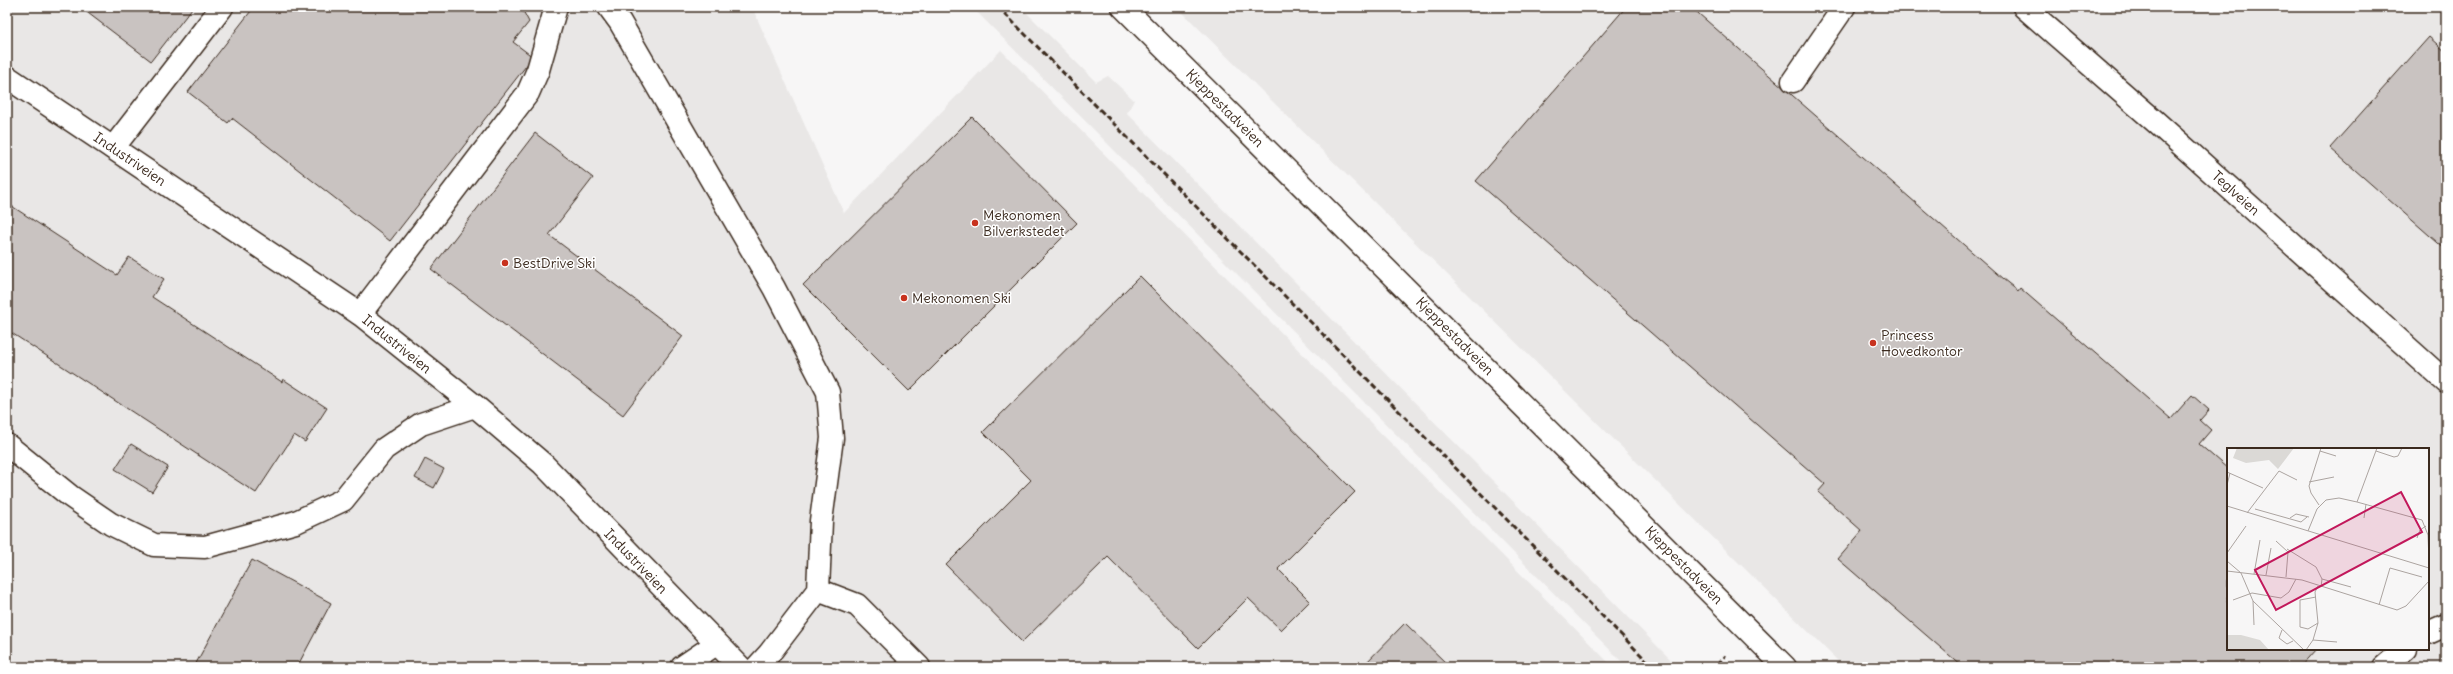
<svg xmlns="http://www.w3.org/2000/svg" width="2453" height="674" font-family="Delius,sans-serif">
	<style>
		.built { fill: #e9e7e6; fill-rule: evenodd }
		.building { fill: #c9c3c1; stroke: #3b2a1e }
		.lines { fill: none; stroke-linecap: round; stroke-linejoin: round }
		.lane-casing { stroke: #3b2a1e; stroke-width: 25 }
		.street-casing { stroke: #3b2a1e; stroke-width: 25 }
		.secondary-casing { stroke: #3b2a1e; stroke-width: 25 }
		.path { stroke: #3b2a1e; stroke-width: 2.5; stroke-dasharray: 3 3; stroke-linecap: butt }
		.lane { stroke: #fff; stroke-width: 22 }
		.street { stroke: #fff; stroke-width: 22 }
		.secondary { stroke: #fff; stroke-width: 22 }
		.rail { stroke: #3b2a1e; stroke-width: 3; stroke-dasharray: 6 3; stroke-linecap: butt }
		.poi-dot { fill: #c8321e; stroke: #fff; stroke-width: 1.5 }
		.labels { text-anchor: middle; dominant-baseline: central; stroke-width: 3; stroke-linejoin: round; paint-order: stroke }
		.street-label { font-size: 14px; fill: #3b2a1e; stroke: #fff }
		.poi-label { font-size: 14px; fill: #3b2a1e; stroke: #fff; text-anchor: start }
		.inset-road { fill: none; stroke: #aca4a0; stroke-width: 1 }
		.view { fill: #c2185b; fill-opacity: 0.15; stroke: #c2185b; stroke-width: 2 }
		.inset-edge { fill: none; stroke: #3b2a1e; stroke-width: 2 }
	</style>
	<rect width="100%" height="100%" fill="#f7f6f6"/>
	<filter id="ink" filterUnits="userSpaceOnUse"><feTurbulence type="fractalNoise" baseFrequency=".025" numOctaves="2"/><feDisplacementMap in="SourceGraphic" scale="8" xChannelSelector="R" yChannelSelector="G"/><feConvolveMatrix kernelMatrix="1 2 1 2 8 2 1 2 1" color-interpolation-filters="sRGB"/></filter>
	<g filter="url(#ink)">
		<!-- built -->
		<path class="built" d="M7 7H752L844 213 1001 50 1613 667H7Z
			M972 7H1021L1096 82 1108 76 1134 100 1127 113 1675 664 1686 667H1627Z
			M1177 7H2446V667H1844ZM2228 449H2428V649H2228Z"/>
		<!-- building -->
		<path class="building" d="M80 7H193L151 61Z
			M254 7H521L529 22 513 42 533 57 390 241 232 118 228 123 188 92Z
			M1626 7H1691L2003 279 2018 291 2020 288 2171 419 2192 395 2209 410 2200 420 2211 430 2199 444 2228 469V649H2316L2300 667H1963L1838 559 1862 531 1818 492 1825 484 1476 181Z
			M2429 37 2446 52V250L2330 148Z
			M972 117 1077 223 909 391 803 285Z
			M535 133 593 178 549 235 683 336 623 415 431 269Z
			M7 203 117 275 129 257 164 279 152 297 282 382 283 379 327 408 305 442 294 435 256 493 7 330Z
			M1140 276 1355 492 1278 569 1310 601 1281 630 1248 598 1198 648 1108 557 1022 642 946 565 1031 480 983 432Z
			M131 444 168 467 152 492 115 469Z
			M425 459 444 469 434 488 415 478Z
			M252 560 331 603 297 667H194Z
			M1405 623 1450 667H1362Z"/>
		<g class="lines">
			<!-- lane casing -->
			<g class="lane-casing">
				<path id="lane" d="M609 7 620 22 774 288 828 392 832 438 821 521 818 590 769 654 757 667
					M2024 7 2157 123 2446 382
					M1793 81 1844 7
					M113 148 222 7
					M360 314 528 93 538 70 556 7
					M7 445 70 496 111 524 154 545 205 547 296 522 343 500 384 449 421 424 475 406
					M818 590 857 605 919 667
					M2428 633 2446 625
					M682 667 716 644
					M2384 667 2405 649"/>
			</g>
			<!-- street casing -->
			<g class="street-casing">
				<path id="street" d="M7 77 360 314 475 406 543 464 740 667"/>
			</g>
			<!-- secondary casing -->
			<g class="secondary-casing">
				<path id="secondary" d="M1123 7 1785 667"/>
			</g>
			<!-- path -->
			<path class="path" d="M1716 667 1726 655"/>
			<!-- lane -->
			<use href="#lane" class="lane"/>
			<!-- street -->
			<use href="#street" class="street"/>
			<!-- secondary -->
			<use href="#secondary" class="secondary"/>
			<!-- rail -->
			<path class="rail" d="M998 7 1653 667"/>
		</g>
	</g>
	<!-- markers -->
	<g class="poi-dot">
		<circle cx="975" cy="223" r="4"/>
		<circle cx="505" cy="263" r="4"/>
		<circle cx="904" cy="298" r="4"/>
		<circle cx="1873" cy="343" r="4"/>
	</g>
	<g class="labels">
		<!-- street labels -->
		<g class="street-label">
			<text transform="translate(1225 108) rotate(45)">Kjeppestadveien</text>
			<text transform="translate(130 159) rotate(34)">Industriveien</text>
			<text transform="translate(2236 193) rotate(42)">Teglveien</text>
			<text transform="translate(1455 336) rotate(45)">Kjeppestadveien</text>
			<text transform="translate(397 344) rotate(39)">Industriveien</text>
			<text transform="translate(636 561) rotate(46)">Industriveien</text>
			<text transform="translate(1684 565) rotate(45)">Kjeppestadveien</text>
		</g>
		<!-- poi labels -->
		<g class="poi-label">
			<text x="983" y="215">Mekonomen<tspan x="983" dy="16">Bilverkstedet</tspan></text>
			<text x="513" y="263">BestDrive Ski</text>
			<text x="912" y="298">Mekonomen Ski</text>
			<text x="1881" y="335">Princess<tspan x="1881" dy="16">Hovedkontor</tspan></text>
		</g>
	</g>
	<!-- overview -->
	<g transform="translate(2227 448)">
		<rect width="202" height="202" fill="#f7f6f6"/>
		<path d="M10 0H67L51 21 42 12 19 15 6 10ZM0 187H14L33 192 42 202H0Z" fill="#dbd9d6"/>
		<path class="inset-road" d="M93 3 109 8M149 3 167 9 171 8 175 0M0 24 36 40M82 34 107 29M0 37 3 25M130 54 195 72 201 87 202 114M92 57 84 45 82 38 94 0M0 58 202 120M28 61 74 74 80 69M20 65 52 23 70 32M63 70 69 66 82 69M137 70 139 56M81 83 90 61 99 52 112 50 130 54 150 0M190 90 193 82 199 78M49 93 61 104 59 129M60 101 89 119 95 131 94 139M0 105 19 78M0 113 14 125 26 153 77 202M0 123 75 132 170 162 179 158 202 133M27 126 33 92M39 127 44 100M95 131 124 139M89 149 73 152V179L81 181 91 175M6 152 25 145 54 150 62 144 69 131M26 153 27 177M152 157 163 120 195 129M55 182 52 190 60 196 66 193M86 192 110 194M79 202 86 192 91 175 88 144 91 138"/>
		<path class="view" d="M174 44 195 84 49 162 28 122Z"/>
		<rect width="202" height="202" class="inset-edge"/>
	</g>
	<!-- margin -->
	<rect width="2453" height="674" fill="none" stroke="#fff" stroke-width="24"/>
	<rect x="12" y="12" width="2429" height="650" fill="none" stroke="#3b2a1e" stroke-width="1.5" filter="url(#ink)"/>
</svg>
